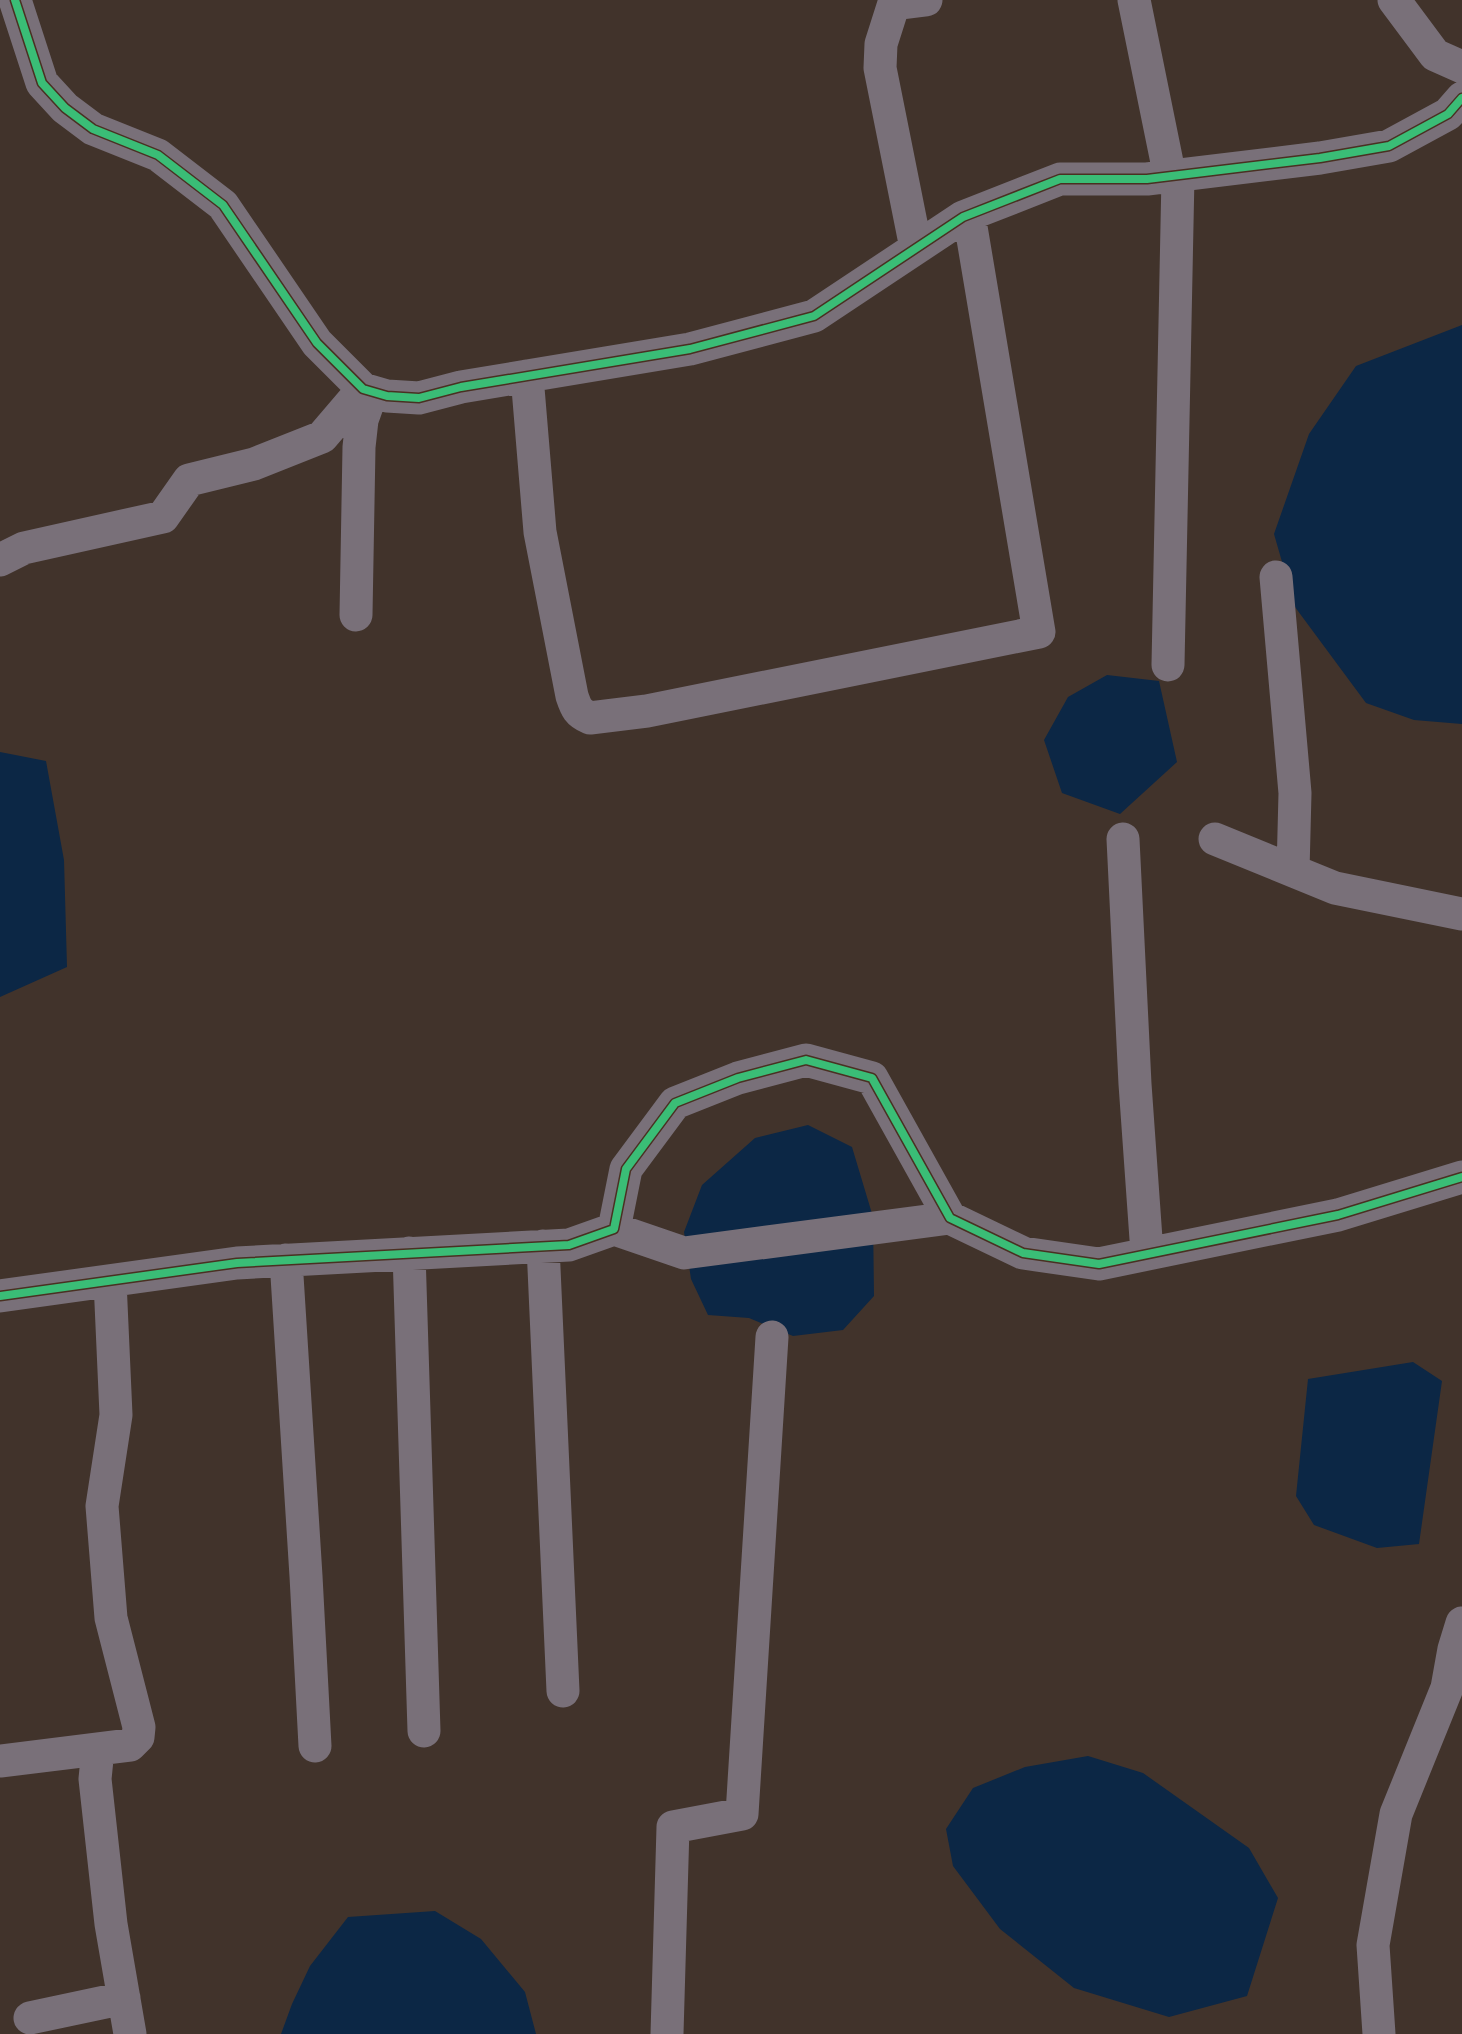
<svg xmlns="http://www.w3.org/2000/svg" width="1462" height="2034" font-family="'Alegreya Sans',sans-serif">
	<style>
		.water { fill: #0c2745 }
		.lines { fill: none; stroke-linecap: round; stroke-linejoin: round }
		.minor { stroke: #797079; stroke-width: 33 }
		.cycleway-casing { stroke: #4a3022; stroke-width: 11 }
		.cycleway { stroke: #3abd76; stroke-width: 8 }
	</style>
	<rect width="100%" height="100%" fill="#41332b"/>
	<!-- water -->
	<path class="water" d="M1462 325V724L1414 720 1366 703 1295 607 1274 534 1309 434 1356 366Z
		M1107 675 1159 681 1177 762 1120 814 1062 793 1044 740 1068 697Z
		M0 752 46 761 64 860 67 967 0 997Z
		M808 1125 852 1147 873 1217 874 1296 843 1330 793 1336 749 1318 708 1315 691 1279 684 1232 702 1185 755 1138Z
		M1413 1362 1442 1381 1419 1544 1377 1548 1314 1525 1296 1496 1308 1379Z
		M1088 1756 1143 1773 1249 1848 1278 1898 1247 1996 1169 2017 1074 1988 1000 1929 953 1866 946 1829 973 1788 1025 1767Z
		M435 1911 481 1939 525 1992 536 2034H281L292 2004 310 1966 348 1917Z"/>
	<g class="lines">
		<!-- minor -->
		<path class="minor" d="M15 0 42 83 65 108 93 129 158 155 223 205 317 343 363 389 387 396 419 398 461 387 690 349 814 316 963 217 1060 179H1147L1320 158 1389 146 1448 114 1462 98
			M895 0 881 44 880 68 916 248
			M1134 0 1170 177
			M1394 0 1435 55 1462 67
			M894 4 926 0
			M527 376 540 532 572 696C576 708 578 713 590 718L647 711 1039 632 969 215
			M0 560 24 548 163 517 189 480 254 464 322 437 363 389
			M1276 577 1295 793 1293 871
			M356 615 359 447 362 420 372 392
			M1168 665 1178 176
			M1123 839 1135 1084 1147 1253
			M1215 839 1335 888 1462 914
			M614 1229 684 1253 950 1218
			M543 1246 563 1691
			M409 1253 424 1731
			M286 1260 306 1576 315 1746
			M0 1296 237 1263 569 1245 614 1229 626 1169 675 1103 738 1078 806 1060 872 1078 950 1218 1023 1253 1099 1264 1338 1215 1462 1177
			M98 1749 95 1779 111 1924 130 2034
			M0 1761 130 1745 138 1737 139 1727 111 1618 102 1506 116 1415 110 1281
			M30 2018 124 1998
			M667 2034 673 1827 742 1814 772 1337
			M1379 2034 1373 1945 1396 1814 1447 1688 1454 1649 1462 1623"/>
		<!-- cycleway casing -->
		<g class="cycleway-casing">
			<path id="cycleway" d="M15 0 42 83 65 108 93 129 158 155 223 205 317 343 363 389 387 396 419 398 461 387 690 349 814 316 963 217 1060 179H1147L1320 158 1389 146 1448 114 1462 98
				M0 1296 237 1263 569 1245 614 1229 626 1169 675 1103 738 1078 806 1060 872 1078 950 1218 1023 1253 1099 1264 1338 1215 1462 1177"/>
		</g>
		<!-- cycleway -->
		<use href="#cycleway" class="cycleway"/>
	</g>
</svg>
